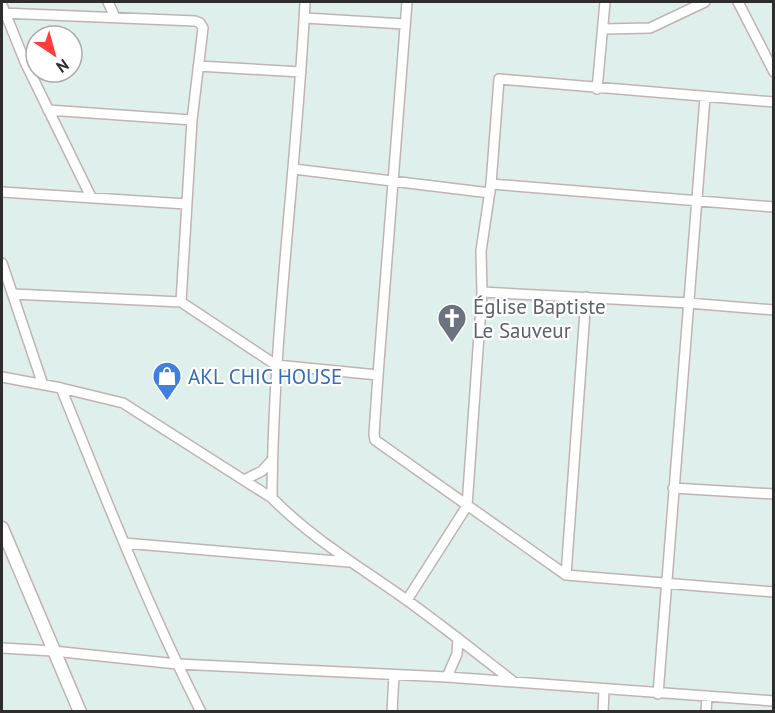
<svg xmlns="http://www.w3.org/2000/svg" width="775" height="713" font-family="'PT Sans',sans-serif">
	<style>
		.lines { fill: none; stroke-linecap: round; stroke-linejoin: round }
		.minor-casing { stroke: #c1b3b3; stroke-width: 12 }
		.tertiary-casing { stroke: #c1b3b3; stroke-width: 15 }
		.minor { stroke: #fff; stroke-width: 9 }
		.tertiary { stroke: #fff; stroke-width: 12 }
		.labels { text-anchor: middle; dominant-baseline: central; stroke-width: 4.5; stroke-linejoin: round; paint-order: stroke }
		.worship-label { font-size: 21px; fill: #5b616d; stroke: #fff; text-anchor: start }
		.shop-label { font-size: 21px; fill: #366cbe; stroke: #fff; text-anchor: start }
	</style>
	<rect width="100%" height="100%" fill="#dfefeb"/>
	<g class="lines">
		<!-- minor casing -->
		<g class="minor-casing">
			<path id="minor" d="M108 2 115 17
				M407 2 378 375 374 434 375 440 566 575 774 592
				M738 2 774 72
				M2 5 25 62 91 197
				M2 13 195 21 200 23 203 28 192 120 181 302
				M305 18 405 24
				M603 29 650 28 705 2
				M198 66 301 72
				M597 89 605 2
				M48 110 192 120
				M294 169 490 193
				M491 184 774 207
				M2 192 186 204
				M2 263 43 385
				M482 292 688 303 774 310
				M13 294 181 302 276 365 378 375
				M2 377 61 388 123 403 272 498C312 539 362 568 408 601 444 627 479 655 514 682
				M61 388C105 497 148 607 201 712
				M244 480 262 471 272 460
				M673 488 774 494
				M272 498C273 332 297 167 305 2
				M124 543 349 562
				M566 575 586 297
				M407 600 467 506 482 292 481 251 491 184 499 79 774 102
				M2 648 53 651 177 664 447 677 774 701
				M447 677 457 654 458 638
				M658 694 705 97
				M392 712 394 675
				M603 712 604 690
				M706 712 707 697"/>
		</g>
		<!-- tertiary casing -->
		<g class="tertiary-casing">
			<path id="tertiary" d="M2 528 80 712"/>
		</g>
		<!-- minor -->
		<use href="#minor" class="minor"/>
		<!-- tertiary -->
		<use href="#tertiary" class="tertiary"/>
	</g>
	<!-- icons -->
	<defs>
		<g id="church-pin" transform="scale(1.5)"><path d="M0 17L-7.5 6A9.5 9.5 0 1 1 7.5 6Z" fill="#6b7280" stroke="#fff"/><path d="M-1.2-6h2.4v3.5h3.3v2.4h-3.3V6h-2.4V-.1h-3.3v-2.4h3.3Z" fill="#fff"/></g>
		<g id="shop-pin" transform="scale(1.5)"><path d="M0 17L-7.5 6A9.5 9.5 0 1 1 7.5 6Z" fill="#3f7fe0" stroke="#fff"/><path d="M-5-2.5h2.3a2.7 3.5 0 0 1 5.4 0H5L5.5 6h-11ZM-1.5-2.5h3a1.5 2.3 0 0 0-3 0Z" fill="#fff"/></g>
	</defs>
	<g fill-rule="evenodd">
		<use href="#church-pin" x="452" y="318"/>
		<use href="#shop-pin" x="167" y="376"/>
	</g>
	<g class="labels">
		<!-- worship labels -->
		<g class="worship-label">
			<text x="473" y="306">Église Baptiste<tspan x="473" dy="24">Le Sauveur</tspan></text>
		</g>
		<!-- shop labels -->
		<g class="shop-label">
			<text x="188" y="376">AKL CHIC HOUSE</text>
		</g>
	</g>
	<!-- border -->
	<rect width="775" height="713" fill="none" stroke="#2d2d2d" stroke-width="6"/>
	<!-- north arrow -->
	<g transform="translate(54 54) rotate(144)"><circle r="28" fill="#ffffff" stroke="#ababab" stroke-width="1.5"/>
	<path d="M0-4.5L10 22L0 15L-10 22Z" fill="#ff3e3c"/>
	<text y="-9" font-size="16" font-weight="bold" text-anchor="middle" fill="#2d2d2d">N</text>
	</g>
</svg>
